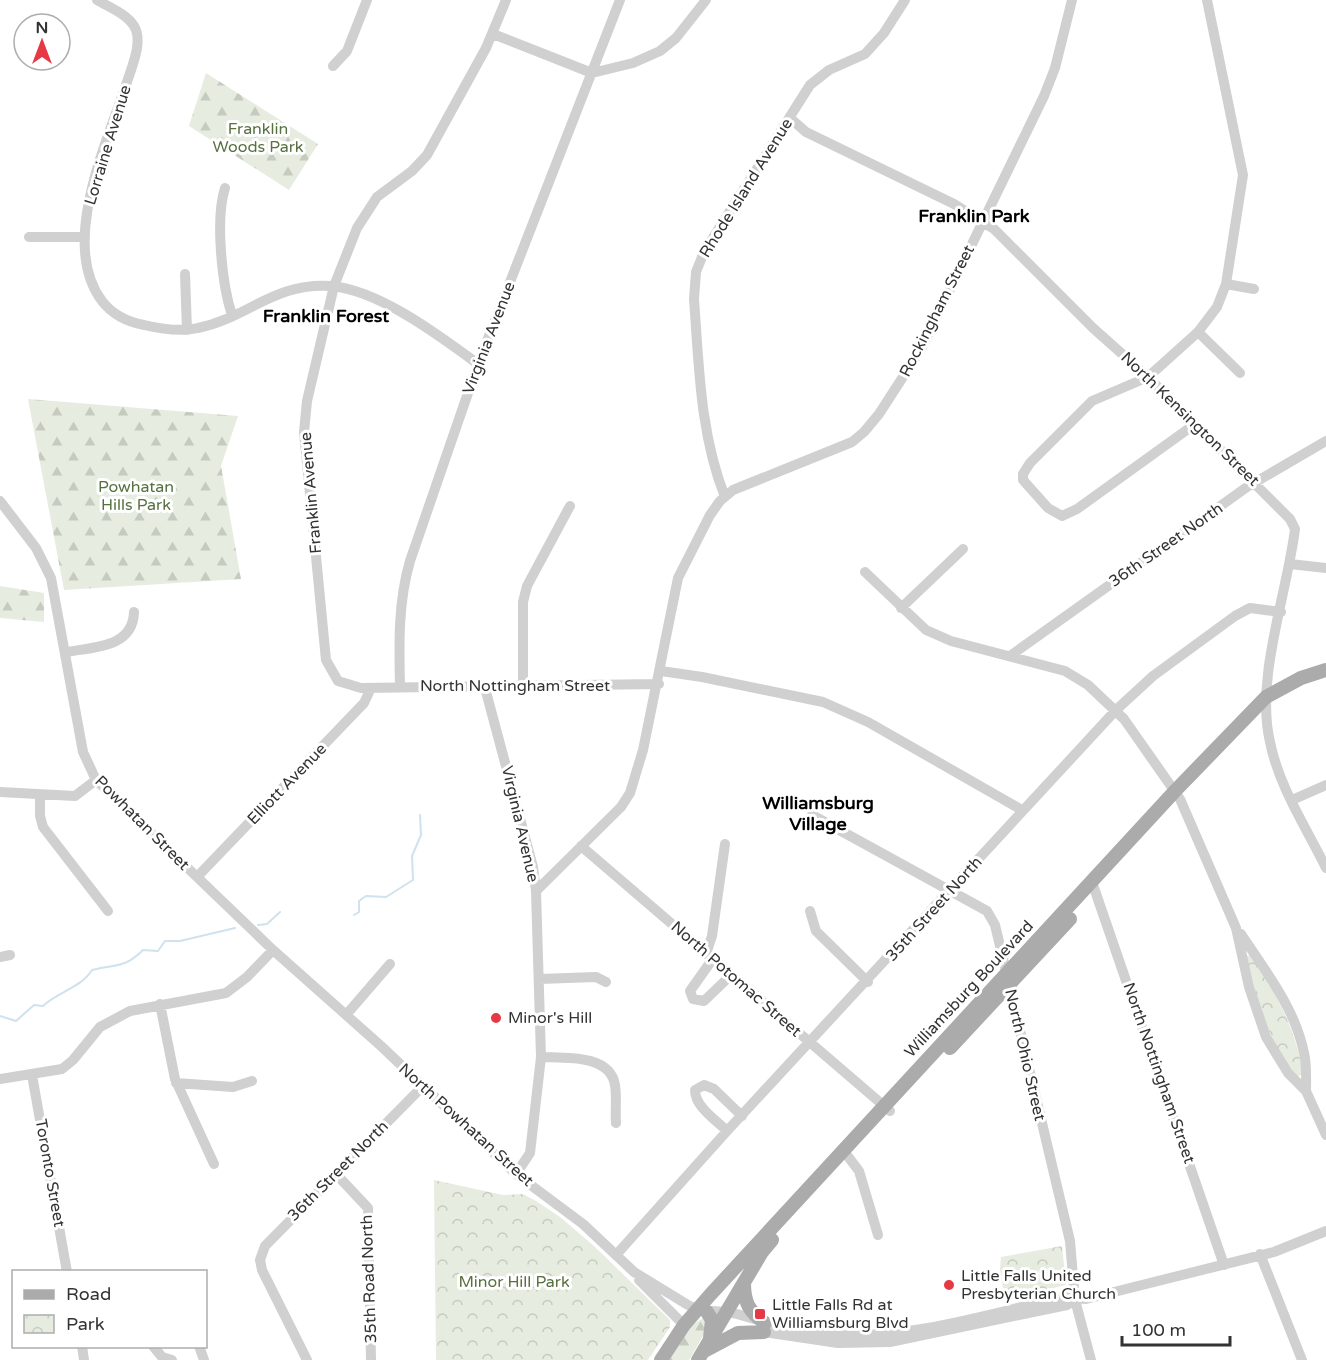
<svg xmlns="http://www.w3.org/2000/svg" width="1326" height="1360" font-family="'Varela Round',sans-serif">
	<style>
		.forest { fill: url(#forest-firs) }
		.park { fill: url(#park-crowns) }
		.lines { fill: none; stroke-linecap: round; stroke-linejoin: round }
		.stream { stroke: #cfe2ee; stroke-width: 2 }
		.minor { stroke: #d0d0d0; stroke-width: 10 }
		.major { stroke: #ababab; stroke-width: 14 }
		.poi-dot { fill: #e63946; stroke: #fff; stroke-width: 2 }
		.labels { text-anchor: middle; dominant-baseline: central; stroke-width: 6; stroke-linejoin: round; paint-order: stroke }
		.park-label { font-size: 16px; fill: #56703f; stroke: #fff }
		.street-label { font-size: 16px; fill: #333; stroke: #fff }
		.poi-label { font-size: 16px; fill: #333; stroke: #fff; text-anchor: start }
		.neighbourhood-label { font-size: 18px; font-weight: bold; fill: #000; stroke: #fff }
	</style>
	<defs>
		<pattern id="forest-firs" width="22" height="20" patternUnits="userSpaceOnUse" patternTransform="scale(1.5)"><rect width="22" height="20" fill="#e6ecdf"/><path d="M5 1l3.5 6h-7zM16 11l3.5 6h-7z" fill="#c6cbc0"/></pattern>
		<pattern id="park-crowns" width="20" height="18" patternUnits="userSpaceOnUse" patternTransform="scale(1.5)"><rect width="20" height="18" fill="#e6ecdf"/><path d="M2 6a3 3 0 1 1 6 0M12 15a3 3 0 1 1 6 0" fill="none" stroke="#c6cbc0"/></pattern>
	</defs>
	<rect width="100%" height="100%" fill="#fff"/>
	<!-- forest -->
	<path class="forest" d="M206 73 318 144 289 190 189 126Z
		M28 399 238 416 221 466 241 579 64 590Z
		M0 586 44 593V622L0 618Z
		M706 1317V1331L689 1360H669L693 1324Z"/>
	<!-- park -->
	<path class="park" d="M1251 955C1276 993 1296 1029 1303 1074L1296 1077C1266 1037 1258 1004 1247 956Z
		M434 1180 503 1195 523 1194 536 1201 560 1217 594 1246 670 1320V1327L648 1360H436Z
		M1062 1246 1066 1285 1005 1300 1000 1269 1001 1257Z"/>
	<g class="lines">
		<!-- stream -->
		<path class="stream" d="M354 915 359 912V901L366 896 386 897 413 880 412 856 421 835 420 815
			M258 925 267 924 280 912
			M0 1016 16 1021 34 1005 43 1006C57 992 81 988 92 970 115 964 124 969 143 950L158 951 165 941H180L235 928"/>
		<!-- minor -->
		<path class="minor" d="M97 0C109 7 127 14 134 26 143 40 133 64 128 79 109 138 58 243 102 301 112 314 128 322 144 325 161 329 181 332 198 328 248 318 274 282 331 286 379 290 440 336 478 364
			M506 0 486 48 427 155 412 171 377 197 357 228 334 286 307 401 304 432 326 660 338 681 361 688 659 684
			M493 34 592 73 633 63 660 51 676 38 706 0
			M333 66 347 51 367 0
			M790 118 806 132 954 204 994 229 1093 328 1148 377 1290 519 1295 529C1287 594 1255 679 1270 742 1279 787 1306 827 1326 868
			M225 188C215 219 222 285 232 315
			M29 237H85
			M185 274 187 330
			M1226 284 1254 289
			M1198 332 1240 373
			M1195 424 1077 509 1062 516 1048 508 1023 480V474L1030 463 1092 401 1148 377 1198 332 1217 307 1226 284 1243 175 1207 0
			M725 497C700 434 699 366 694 299L696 272 704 252 810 85 829 70 865 54 884 33 905 0
			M0 501 36 548 51 578 83 752 96 780 273 950 381 1046 516 1174 583 1224 634 1272 688 1305C704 1314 720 1309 737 1314 771 1324 804 1333 840 1335 916 1338 991 1313 1065 1297L1086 1299 1274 1252 1326 1231
			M1290 564 1326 568
			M865 572 926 630 951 641 1065 671 1088 685 1124 719 1180 799 1236 928 1249 987 1266 1037 1288 1073 1306 1091 1326 1135
			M901 608 963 549
			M67 652C93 647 133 648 134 612
			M1010 656 1247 487 1326 441
			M661 671 702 677 823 702 868 722 1022 810
			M400 686C399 644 398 602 410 561L478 364 620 0
			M523 686V602L527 586 570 506
			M485 688 533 867 536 891 541 1057 530 1153 516 1174
			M0 792 75 796 96 780
			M40 795V816L43 827 108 911
			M1292 800 1326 785
			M812 815 987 911 995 925 1070 1241 1075 1300 1091 1360
			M581 846 890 1111
			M197 877 364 703 371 688
			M1092 882 1224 1265
			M536 891 621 807 630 793 643 750 678 578 710 515 720 501 733 490 852 442 864 432 879 414 921 349 1044 96 1055 68 1072 0
			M810 911 816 931 868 982
			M1241 934C1266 972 1295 1008 1304 1053 1307 1065 1306 1079 1306 1091
			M706 954 712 936 725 844
			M0 957 10 955
			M712 960 690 991 693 999 704 1001 730 976
			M539 979 596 977 606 982
			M160 1004 175 1079 214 1164
			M346 1015 390 964
			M541 1057C565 1058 610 1054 615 1085 617 1097 615 1111 616 1123
			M32 1075 67 1272
			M0 1079 62 1069 73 1060 100 1027 130 1011 226 993 247 977 273 950
			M176 1083 233 1087 252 1081
			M727 1131C716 1120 695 1107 695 1090L704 1085 714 1089 742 1116
			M843 1150 859 1171 878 1235
			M336 1174 368 1208 371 1360
			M1260 1254 1302 1360
			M616 1255 727 1131 1116 710 1153 676 1235 616 1250 608 1281 612
			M639 1280 684 1325
			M764 1332 838 1343 890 1342 1067 1305 1075 1300
			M82 1346 84 1360
			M153 1346 162 1357 172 1360
			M199 1346 204 1360
			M307 1360 262 1270 260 1260 265 1246 422 1087"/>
		<!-- major -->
		<path class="major" d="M950 1048 1070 919
			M744 1283C744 1302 749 1312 765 1323
			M707 1312 712 1320 710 1338
			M706 1350 738 1333 764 1332
			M661 1360 684 1325 710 1295 1175 791 1266 697 1301 678 1326 670
			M698 1360 762 1252 772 1240"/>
	</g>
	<!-- markers -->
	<g class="poi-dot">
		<circle cx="496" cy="1018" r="6"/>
		<circle cx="949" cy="1285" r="6"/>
		<rect x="754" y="1308" width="12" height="12" rx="3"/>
	</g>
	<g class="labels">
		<!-- park labels -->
		<g class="park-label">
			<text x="258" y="129">Franklin<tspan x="258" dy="18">Woods Park</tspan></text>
			<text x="136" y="487">Powhatan<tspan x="136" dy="18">Hills Park</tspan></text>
			<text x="514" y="1282">Minor Hill Park</text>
		</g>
		<!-- street labels -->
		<g class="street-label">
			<text transform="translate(108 145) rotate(-73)">Lorraine Avenue</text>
			<text transform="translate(746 188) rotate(-58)">Rhode Island Avenue</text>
			<text transform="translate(937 311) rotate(-63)">Rockingham Street</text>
			<text transform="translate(489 338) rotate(-69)">Virginia Avenue</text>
			<text transform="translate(1190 419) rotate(44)">North Kensington Street</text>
			<text transform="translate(311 493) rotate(-95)">Franklin Avenue</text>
			<text transform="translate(1166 545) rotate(-35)">36th Street North</text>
			<text x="515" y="686">North Nottingham Street</text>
			<text transform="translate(287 784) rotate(-46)">Elliott Avenue</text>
			<text transform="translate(142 823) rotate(45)">Powhatan Street</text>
			<text transform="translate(520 824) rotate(77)">Virginia Avenue</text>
			<text transform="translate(934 909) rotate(-48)">35th Street North</text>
			<text transform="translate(736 979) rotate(41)">North Potomac Street</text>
			<text transform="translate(969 989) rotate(-47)">Williamsburg Boulevard</text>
			<text transform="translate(1025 1055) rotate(77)">North Ohio Street</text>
			<text transform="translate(1159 1073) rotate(71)">North Nottingham Street</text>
			<text transform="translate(466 1125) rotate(42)">North Powhatan Street</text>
			<text transform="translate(338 1171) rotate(-45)">36th Street North</text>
			<text transform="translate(50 1173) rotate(80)">Toronto Street</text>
			<text transform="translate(369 1279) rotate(-92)">35th Road North</text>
		</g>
		<!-- poi labels -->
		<g class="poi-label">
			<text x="508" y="1018">Minor's Hill</text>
			<text x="961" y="1276">Little Falls United<tspan x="961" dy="18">Presbyterian Church</tspan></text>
			<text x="772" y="1305">Little Falls Rd at<tspan x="772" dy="18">Williamsburg Blvd</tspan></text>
		</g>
		<!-- neighbourhood labels -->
		<g class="neighbourhood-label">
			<text x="974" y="216">Franklin Park</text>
			<text x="326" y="316">Franklin Forest</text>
			<text x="818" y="803">Williamsburg<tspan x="818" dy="21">Village</tspan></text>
		</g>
	</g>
	<!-- legend -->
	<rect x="12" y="1270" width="195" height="78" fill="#ffffff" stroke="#adadad" stroke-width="1.5"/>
	<rect x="24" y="1290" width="30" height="9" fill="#ababab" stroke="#adadad" stroke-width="1.5"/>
	<text x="66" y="1300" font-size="18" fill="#333333">Road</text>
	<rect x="24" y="1315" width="30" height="18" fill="url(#park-crowns)" stroke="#adadad" stroke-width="1.5"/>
	<text x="66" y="1330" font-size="18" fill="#333333">Park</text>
	<!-- north arrow -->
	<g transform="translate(42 42)"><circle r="28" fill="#ffffff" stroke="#adadad" stroke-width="1.5"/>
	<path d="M0-4.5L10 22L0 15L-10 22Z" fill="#e63946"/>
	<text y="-9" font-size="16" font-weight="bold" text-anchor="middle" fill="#333333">N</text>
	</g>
	<!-- scale -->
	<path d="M1122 1336v9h108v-9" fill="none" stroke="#333333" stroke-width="3"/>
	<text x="1131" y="1336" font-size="18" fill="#333333" stroke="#ffffff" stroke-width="4.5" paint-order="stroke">100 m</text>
</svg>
